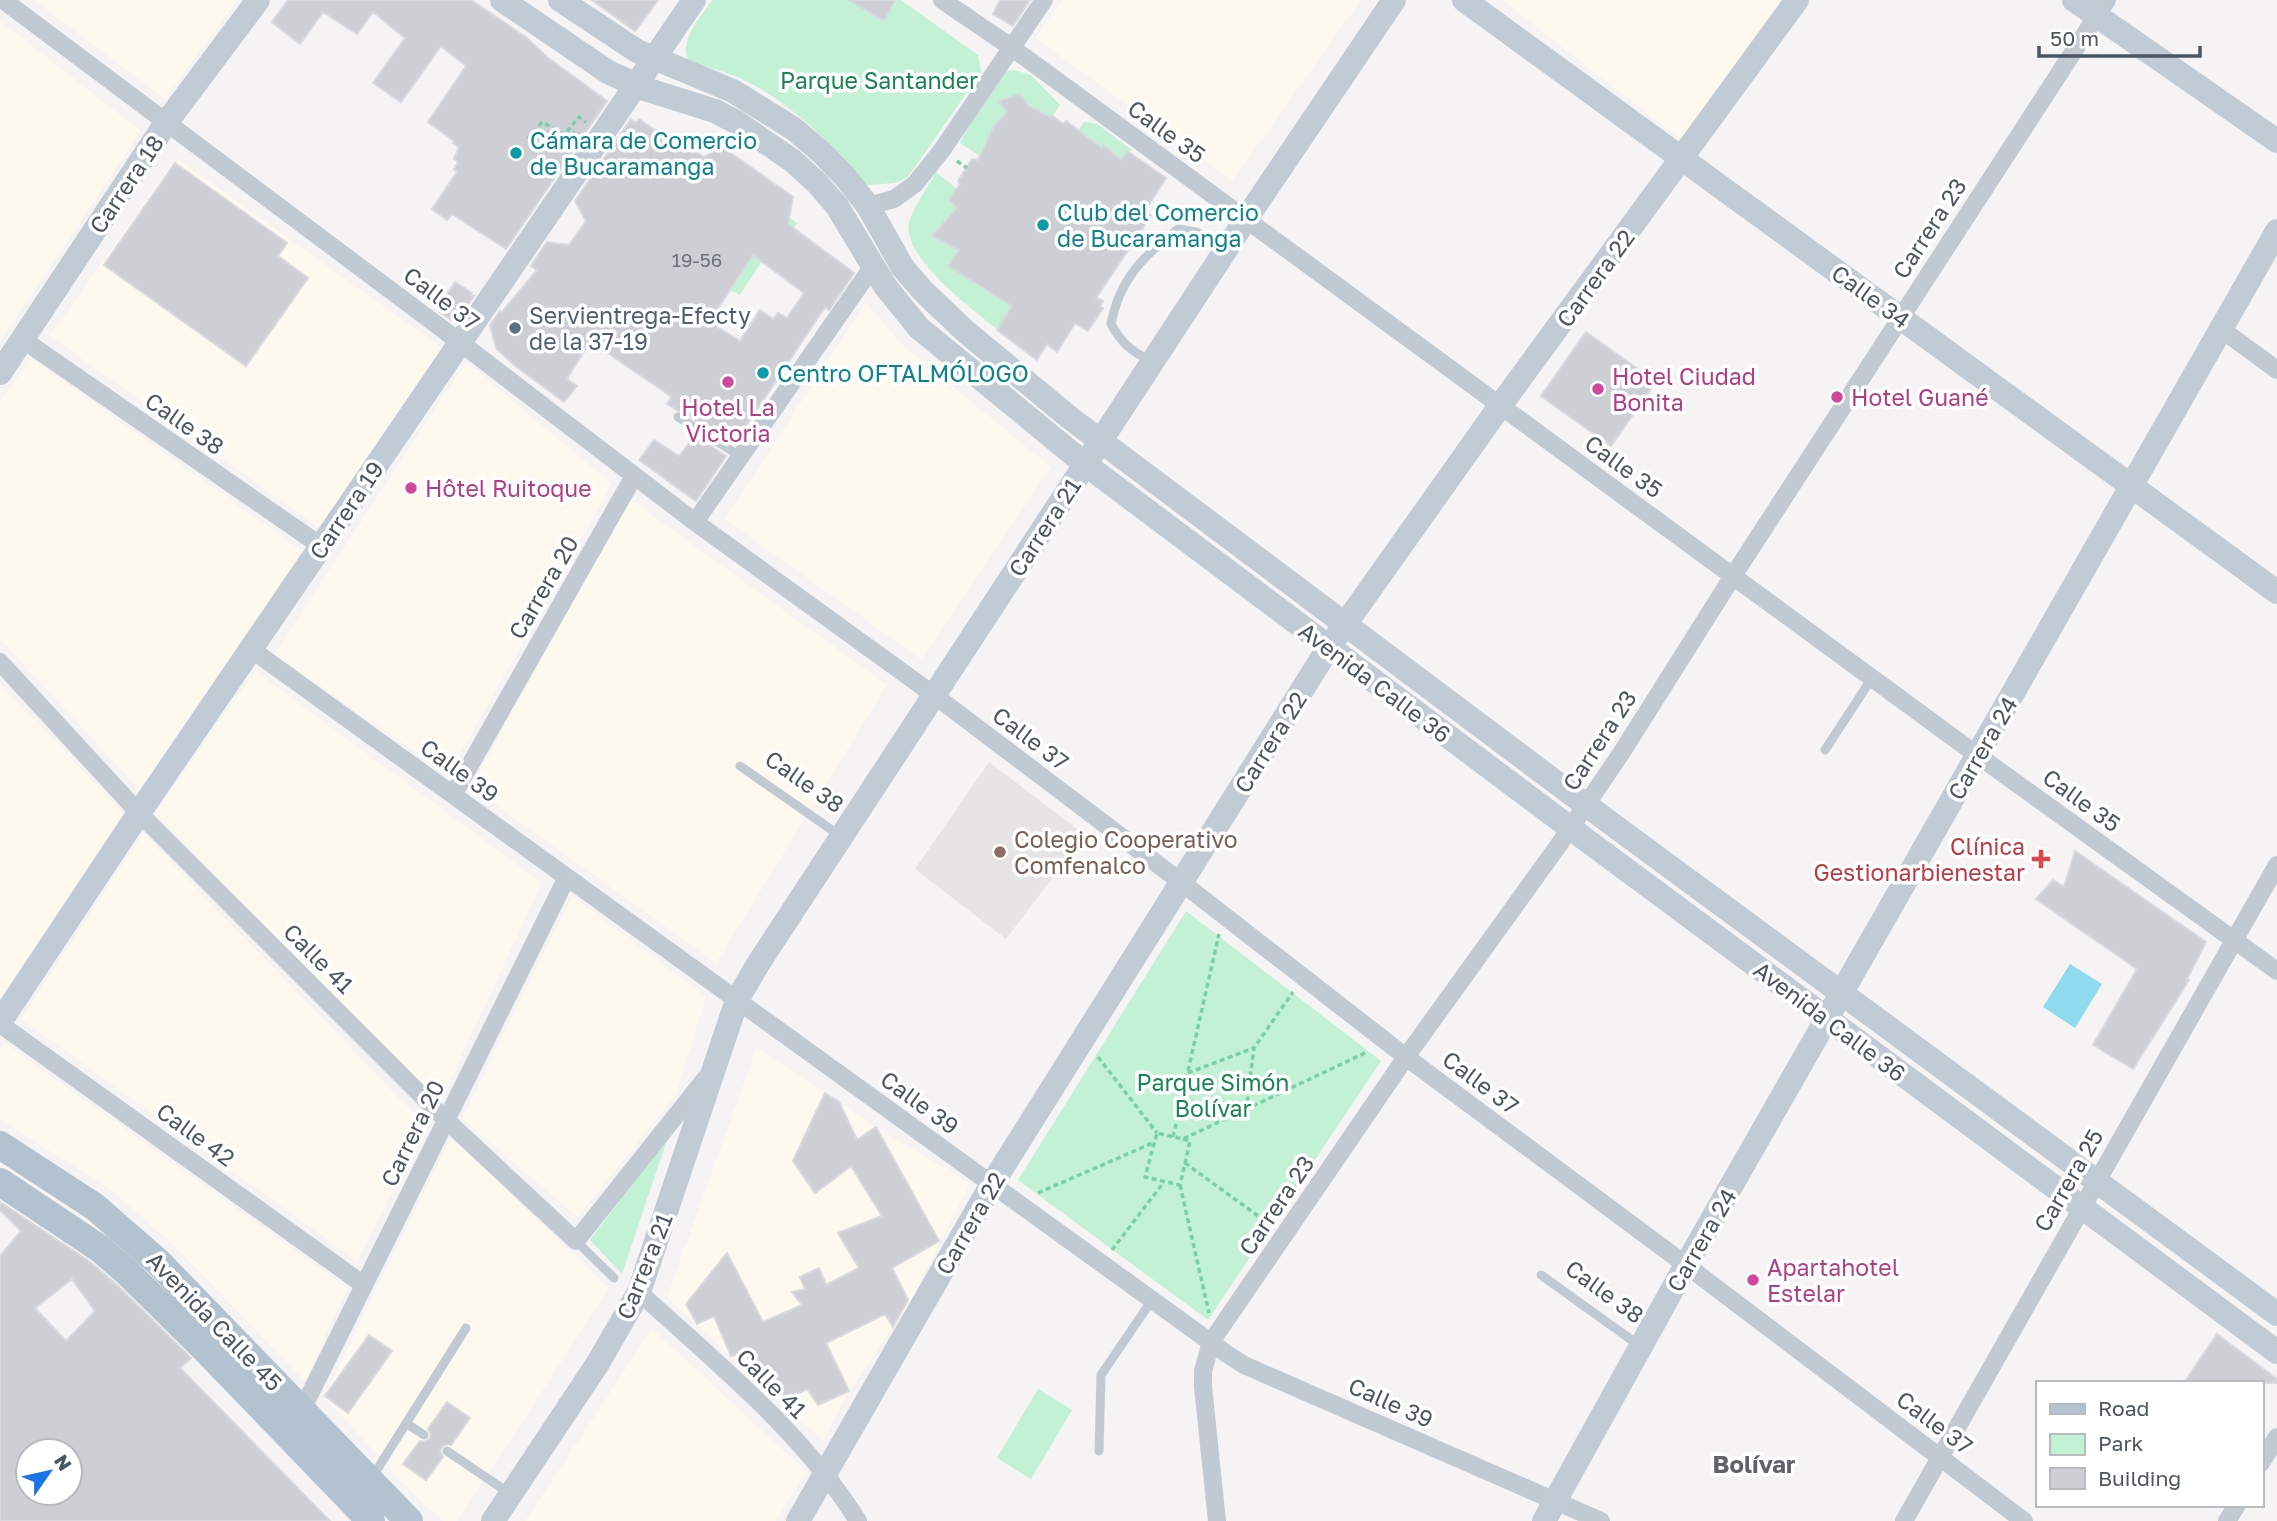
<svg xmlns="http://www.w3.org/2000/svg" width="2277" height="1521" font-family="'Golos Text',sans-serif">
	<style>
		.commercial { fill: #fdf9ef }
		.education { fill: #e6e4e5 }
		.green { fill: #c3f1d5 }
		.water { fill: #90daee }
		.building { fill: #cdcfd5; stroke: #d7d9de; stroke-width: 2; fill-rule: evenodd }
		.lines { fill: none; stroke-linecap: round; stroke-linejoin: round }
		.path { stroke: #7ad0a6; stroke-width: 3.5; stroke-dasharray: 5 3.5; stroke-linecap: butt }
		.lane { stroke: #c1cad2; stroke-width: 9 }
		.street { stroke: #c1cad2; stroke-width: 18 }
		.secondary { stroke: #c1cbd6; stroke-width: 24 }
		.primary { stroke: #b3c2d1; stroke-width: 28 }
		.culture-dot { fill: #0f9aa8; stroke: #fff; stroke-width: 2.5 }
		.service-dot { fill: #5c6f8a; stroke: #fff; stroke-width: 2.5 }
		.hotel-dot { fill: #d1479c; stroke: #fff; stroke-width: 2.5 }
		.education-dot { fill: #8d6e63; stroke: #fff; stroke-width: 2.5 }
		.health-dot { fill: #e0444e; stroke: #fff; stroke-width: 2.5 }
		.labels { text-anchor: middle; dominant-baseline: central; stroke-width: 7; stroke-linejoin: round; paint-order: stroke }
		.number-label { font-size: 19px; fill: #6b747e }
		.park-label { font-size: 23px; fill: #17864f; stroke: #fff }
		.street-label { font-size: 23px; fill: #4a5661; stroke: #fff }
		.culture-label { font-size: 23px; fill: #0d838f; stroke: #fff; text-anchor: start }
		.service-label { font-size: 23px; fill: #4e5e75; stroke: #fff; text-anchor: start }
		.hotel-label { font-size: 23px; fill: #b23c85; stroke: #fff; text-anchor: start }
		.education-label { font-size: 23px; fill: #785e54; stroke: #fff; text-anchor: start }
		.health-label { font-size: 23px; fill: #be3a42; stroke: #fff; text-anchor: end }
		.neighbourhood-label { font-size: 24px; font-weight: bold; fill: #5f6368; stroke: #fff }
	</style>
	<rect width="100%" height="100%" fill="#f5f3f3"/>
	<!-- commercial -->
	<path class="commercial" d="M34 0H237L165 99Z
		M1062 0H1361L1232 181 1035 38Z
		M1502 0H1780L1681 140Z
		M0 21 141 131 0 341Z
		M176 158 445 350 319 528 50 336Z
		M866 302 901 344 1051 467 922 660 725 519Z
		M31 358 302 551 140 790 0 639V403Z
		M466 362 612 484 448 775 274 654Z
		M630 499 887 685 716 963 471 787Z
		M255 671 542 883 440 1102 155 813Z
		M0 683 124 814 0 1002Z
		M143 833 427 1127 357 1261 21 1019Z
		M572 896 706 997 676 1095 578 1217 462 1119Z
		M5 1043 347 1288 305 1381 172 1243 106 1186 0 1120V1050Z
		M757 1047 876 1127 970 1183 910 1303 849 1391 823 1441 667 1297Z
		M451 1137 609 1289 457 1521H444L424 1505 324 1397Z
		M652 1329 806 1471 776 1521H525Z"/>
	<!-- education -->
	<path class="education" d="M989 762 1085 835 1006 939 915 869Z"/>
	<!-- green -->
	<path class="green" d="M712 0H901L978 55 981 72 908 177 895 183 867 185C832 145 794 105 746 81 728 72 708 68 689 61 678 40 701 17 712 0Z
		M1014 70 1031 75 1060 105 1038 137 1032 108 1019 94 1005 103 1000 101 1007 112 994 126 1006 144 984 147 980 156 960 143 973 117 1000 72Z
		M1084 122 1097 124 1132 150 1125 154 1124 165 1105 151 1107 148 1104 145 1102 148 1084 134 1075 135Z
		M936 172 957 189 949 200 957 208 935 233 959 250 948 266 1018 309 1009 311 1000 325 1004 330 1000 332C975 310 897 256 910 219 916 203 928 187 936 172Z
		M782 212 797 223 774 257 767 253 740 295 730 290Z
		M1186 911 1381 1061 1208 1320 1018 1180Z
		M668 1137 622 1274 590 1240Z
		M1038 1389 1072 1410 1031 1479 997 1458Z"/>
	<!-- water -->
	<path class="water" d="M2070 964 2102 984 2075 1028 2043 1007Z"/>
	<!-- building -->
	<path class="building" d="M288 0H471L527 38 547 57 607 101 506 249 452 214 447 220 432 209 457 172 454 169 458 162 454 159 459 147 453 143 454 141 428 122 466 66 441 46 401 102 373 83 405 38 373 12 357 34 323 12 300 44 272 22Z
		M592 0H658L635 31Z
		M849 0H895L884 21Z
		M1000 0H1030L1013 26 993 14Z
		M1019 94 1029 106 1050 117 1051 115 1063 124 1066 121 1102 148 1103 144 1121 160 1127 151 1166 178 1145 211 1151 216 1096 298 1103 301 1100 306 1103 308 1088 331 1075 323 1057 352 1047 344 1037 360 997 330 1012 306 948 266 959 250 932 236 957 208 949 200 960 184 958 181 972 159 978 160 994 126 1007 112 999 101Z
		M631 119 636 123 639 119 659 133 662 129 704 157 722 147 793 197 788 224 854 273 829 310 825 307 734 444 667 404 672 397 590 341 567 379 577 386 564 402 514 365 496 348 490 325 500 311 502 312 537 270 531 266 547 242 569 245 586 221 575 201ZM753 255 804 293 787 318 778 313 773 319 760 310 740 341 709 322Z
		M175 163 287 243 278 256 308 278 246 366 104 265Z
		M455 282 472 293 471 295 474 296 455 322 439 312 443 306 440 305Z
		M1586 332 1656 382 1611 446 1541 396Z
		M695 436 726 456 696 501 639 460 654 440 679 456Z
		M2075 851 2206 942 2187 979 2189 980 2133 1069 2093 1045 2137 969 2036 899 2053 880 2064 887Z
		M825 1093 839 1102 857 1140 876 1127 939 1241 892 1268 908 1300 893 1327 885 1314 826 1343 849 1391 818 1405 807 1389 786 1399 766 1368 755 1378 746 1353 731 1356 714 1316 697 1324 686 1304 727 1253 763 1322 802 1305 792 1292 805 1289 800 1277 819 1268 826 1285 859 1268 838 1233 882 1216 851 1166 815 1193 793 1161Z
		M0 1202 89 1261 117 1285 191 1358 180 1368 330 1521H0V1256L21 1231 0 1210ZM72 1279 95 1311 66 1341 35 1308ZM28 1451H70V1493H28Z
		M2217 1334 2277 1379V1383H2184Z
		M369 1335 392 1351 348 1413 325 1396Z
		M447 1402 470 1418 451 1445 447 1444 442 1447 440 1451 443 1457 426 1480 403 1464 420 1441 424 1442 429 1439 431 1435 428 1429Z"/>
	<g class="lines">
		<!-- path -->
		<path class="path" d="M572 136 574 133 568 130 579 117 586 122
			M528 139 542 122 559 131 569 139
			M957 161 967 168
			M1098 1057 1157 1133
			M1188 1073 1254 1048
			M1246 1110 1254 1048 1293 992
			M1173 1137 1219 934
			M1183 1139 1190 1141 1180 1185 1145 1177 1157 1133 1183 1139 1367 1052
			M1185 1163 1268 1223
			M1180 1185 1209 1313
			M1038 1193 1155 1142
			M1112 1250 1164 1182"/>
		<!-- lane -->
		<path class="lane" d="M1150 360C1131 352 1121 342 1111 324 1119 280 1143 256 1178 229L1196 232 1225 248
			M678 417 740 456
			M1825 750 1872 678
			M740 766 839 835
			M576 1241 614 1278
			M1541 1275 1640 1346
			M406 1423 424 1435
			M447 1451 509 1493
			M1099 1451 1101 1375 1152 1300
			M373 1476 466 1328"/>
		<!-- street -->
		<path class="street" d="M3 0 445 331 695 522 934 695 1181 882 1406 1057 1686 1265 2024 1521
			M942 0 1011 47 1962 744 2277 971
			M868 206 894 199 915 184 942 150 1044 0
			M2221 329 2277 370
			M22 339 321 546
			M695 522 873 266
			M251 649 1227 1354 1244 1365 1601 1521
			M0 662 139 813 446 1120 576 1241 705 1079
			M453 795 634 476
			M0 1024 364 1285
			M639 1292C716 1363 802 1431 858 1521
			M302 1410 567 877
			M2261 1463 2277 1437
			M1217 1521 1203 1387V1371L1211 1342 1406 1057 1563 839 1622 752 1733 576 2107 0
			M1904 1521 2277 865
			M2227 1521 2237 1505"/>
		<!-- secondary -->
		<path class="secondary" d="M502 0 608 72 645 89 715 111 736 122 793 161 817 183 837 206 885 286 919 328 1085 464 1589 842 2277 1352
			M560 0 637 51 733 91 794 129 822 153 846 178 868 206 903 268 923 291 965 331 1070 418 1586 805 2277 1314
			M1464 0 2277 592
			M2074 0 2277 141
			M0 373 166 123 258 0
			M0 1022 139 813 694 0
			M493 1521 598 1363 639 1292 737 1000 758 964 1246 219 1394 0
			M798 1521 992 1184 1329 647 1500 406 1797 0
			M1544 1521 1686 1265 2277 231"/>
		<!-- primary -->
		<path class="primary" d="M0 1145 95 1207 158 1262 409 1521
			M0 1182 99 1248 128 1273 205 1349 371 1521"/>
	</g>
	<!-- markers -->
	<g class="culture-dot">
		<circle cx="516" cy="153" r="7"/>
		<circle cx="1043" cy="225" r="7"/>
		<circle cx="763" cy="373" r="7"/>
	</g>
	<circle class="service-dot" cx="515" cy="328" r="7"/>
	<g class="hotel-dot">
		<circle cx="728" cy="382" r="7"/>
		<circle cx="1598" cy="389" r="7"/>
		<circle cx="1837" cy="397" r="7"/>
		<circle cx="411" cy="488" r="7"/>
		<circle cx="1753" cy="1280" r="7"/>
	</g>
	<circle class="education-dot" cx="1000" cy="852" r="7"/>
	<path class="health-dot" d="M2037.5 848.5h7v7h7v7h-7v7h-7v-7h-7v-7h7z"/>
	<g class="labels">
		<!-- number labels -->
		<g class="number-label">
			<text x="697" y="259">19-56</text>
		</g>
		<!-- park labels -->
		<g class="park-label">
			<text x="879" y="80">Parque Santander</text>
			<text x="1213" y="1082">Parque Simón<tspan x="1213" dy="26">Bolívar</tspan></text>
		</g>
		<!-- street labels -->
		<g class="street-label">
			<text transform="translate(1167 131) rotate(36)">Calle 35</text>
			<text transform="translate(126 184) rotate(-56)">Carrera 18</text>
			<text transform="translate(1929 228) rotate(-57)">Carrera 23</text>
			<text transform="translate(1595 278) rotate(-54)">Carrera 22</text>
			<text transform="translate(1871 296) rotate(36)">Calle 34</text>
			<text transform="translate(442 298) rotate(37)">Calle 37</text>
			<text transform="translate(185 423) rotate(35)">Calle 38</text>
			<text transform="translate(1624 466) rotate(36)">Calle 35</text>
			<text transform="translate(346 510) rotate(-56)">Carrera 19</text>
			<text transform="translate(1044 527) rotate(-57)">Carrera 21</text>
			<text transform="translate(543 587) rotate(-60)">Carrera 20</text>
			<text transform="translate(1375 682) rotate(37)">Avenida Calle 36</text>
			<text transform="translate(1031 738) rotate(37)">Calle 37</text>
			<text transform="translate(1599 740) rotate(-57)">Carrera 23</text>
			<text transform="translate(1270 742) rotate(-58)">Carrera 22</text>
			<text transform="translate(1982 748) rotate(-60)">Carrera 24</text>
			<text transform="translate(460 770) rotate(36)">Calle 39</text>
			<text transform="translate(805 781) rotate(35)">Calle 38</text>
			<text transform="translate(2082 800) rotate(36)">Calle 35</text>
			<text transform="translate(319 958) rotate(45)">Calle 41</text>
			<text transform="translate(1830 1021) rotate(37)">Avenida Calle 36</text>
			<text transform="translate(1481 1082) rotate(37)">Calle 37</text>
			<text transform="translate(920 1102) rotate(36)">Calle 39</text>
			<text transform="translate(412 1133) rotate(-64)">Carrera 20</text>
			<text transform="translate(196 1134) rotate(36)">Calle 42</text>
			<text transform="translate(2068 1180) rotate(-60)">Carrera 25</text>
			<text transform="translate(1276 1205) rotate(-56)">Carrera 23</text>
			<text transform="translate(970 1223) rotate(-60)">Carrera 22</text>
			<text transform="translate(1701 1240) rotate(-60)">Carrera 24</text>
			<text transform="translate(644 1266) rotate(-68)">Carrera 21</text>
			<text transform="translate(1605 1291) rotate(36)">Calle 38</text>
			<text transform="translate(215 1321) rotate(46)">Avenida Calle 45</text>
			<text transform="translate(772 1383) rotate(45)">Calle 41</text>
			<text transform="translate(1391 1402) rotate(24)">Calle 39</text>
			<text transform="translate(1935 1422) rotate(37)">Calle 37</text>
		</g>
		<!-- culture labels -->
		<g class="culture-label">
			<text x="530" y="140">Cámara de Comercio<tspan x="530" dy="26">de Bucaramanga</tspan></text>
			<text x="1057" y="212">Club del Comercio<tspan x="1057" dy="26">de Bucaramanga</tspan></text>
			<text x="777" y="373">Centro OFTALMÓLOGO</text>
		</g>
		<!-- service labels -->
		<g class="service-label">
			<text x="529" y="315">Servientrega-Efecty<tspan x="529" dy="26">de la 37-19</tspan></text>
		</g>
		<!-- hotel labels -->
		<g class="hotel-label">
			<text x="1612" y="376">Hotel Ciudad<tspan x="1612" dy="26">Bonita</tspan></text>
			<text x="1851" y="397">Hotel Guané</text>
			<text x="728" y="407" text-anchor="middle">Hotel La<tspan x="728" dy="26">Victoria</tspan></text>
			<text x="425" y="488">Hôtel Ruitoque</text>
			<text x="1767" y="1267">Apartahotel<tspan x="1767" dy="26">Estelar</tspan></text>
		</g>
		<!-- education labels -->
		<g class="education-label">
			<text x="1014" y="839">Colegio Cooperativo<tspan x="1014" dy="26">Comfenalco</tspan></text>
		</g>
		<!-- health labels -->
		<g class="health-label">
			<text x="2025" y="846">Clínica<tspan x="2025" dy="26">Gestionarbienestar</tspan></text>
		</g>
		<!-- neighbourhood labels -->
		<g class="neighbourhood-label">
			<text x="1754" y="1463">Bolívar</text>
		</g>
	</g>
	<!-- legend -->
	<rect x="2036" y="1381" width="228" height="126" fill="#ffffff" stroke="#b7bbc0" stroke-width="2"/>
	<rect x="2050" y="1404" width="35" height="10" fill="#b3c2d1" stroke="#b7bbc0" stroke-width="2"/>
	<text x="2098" y="1416" font-size="21" fill="#4a5661">Road</text>
	<rect x="2050" y="1434" width="35" height="21" fill="#c3f1d5" stroke="#b7bbc0" stroke-width="2"/>
	<text x="2098" y="1451" font-size="21" fill="#4a5661">Park</text>
	<rect x="2050" y="1468" width="35" height="21" fill="#cdcfd5" stroke="#b7bbc0" stroke-width="2"/>
	<text x="2098" y="1486" font-size="21" fill="#4a5661">Building</text>
	<!-- north arrow -->
	<g transform="translate(49 1472) rotate(56)"><circle r="33" fill="#ffffff" stroke="#b7bbc0" stroke-width="2"/>
	<path d="M0-5L12 26L0 18L-12 26Z" fill="#1a73e8"/>
	<text y="-10" font-size="19" font-weight="bold" text-anchor="middle" fill="#4a5661">N</text>
	</g>
	<!-- scale -->
	<path d="M2039 46v10h161v-10" fill="none" stroke="#4a5661" stroke-width="3.5"/>
	<text x="2050" y="46" font-size="21" fill="#4a5661" stroke="#ffffff" stroke-width="5" paint-order="stroke">50 m</text>
</svg>
